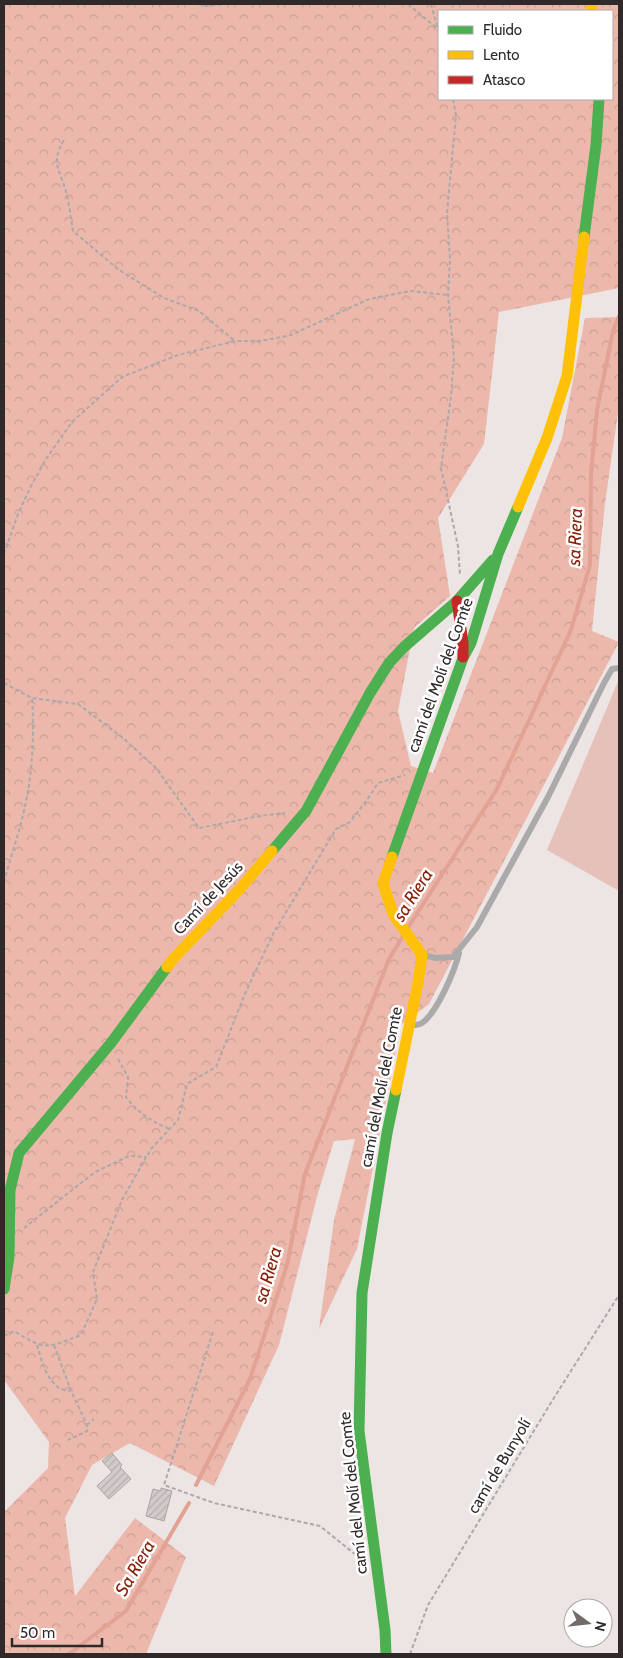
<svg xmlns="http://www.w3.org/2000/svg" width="623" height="1658" font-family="Cabin,sans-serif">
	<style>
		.forest { fill: url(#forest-crowns); fill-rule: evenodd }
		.pitch { fill: #e6c1b9 }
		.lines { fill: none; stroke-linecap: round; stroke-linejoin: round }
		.stream { stroke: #e2a294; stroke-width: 4 }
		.building { fill: url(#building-hatch); stroke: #aaa5a4 }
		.path { stroke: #aba9a9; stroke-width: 2; stroke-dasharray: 4 2.5; stroke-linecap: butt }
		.lane { stroke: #aaaaab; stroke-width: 6 }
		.fast { stroke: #4caf50; stroke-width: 11 }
		.slow { stroke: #ffc107; stroke-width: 11 }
		.jam { stroke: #c62828; stroke-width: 11 }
		.labels { text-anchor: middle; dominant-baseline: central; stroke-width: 5; stroke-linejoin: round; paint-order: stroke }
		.street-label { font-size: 16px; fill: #2f2a29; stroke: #fff }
		.water-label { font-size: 18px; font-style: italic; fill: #851e05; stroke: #fff }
	</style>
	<defs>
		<pattern id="forest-crowns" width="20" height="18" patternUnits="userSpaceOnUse" patternTransform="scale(1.25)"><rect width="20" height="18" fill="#edb8ac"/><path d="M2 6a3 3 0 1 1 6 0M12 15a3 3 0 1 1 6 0" fill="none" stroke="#cc9e94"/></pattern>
		<pattern id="building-hatch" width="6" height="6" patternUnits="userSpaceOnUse" patternTransform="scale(1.25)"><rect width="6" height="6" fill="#d1cbca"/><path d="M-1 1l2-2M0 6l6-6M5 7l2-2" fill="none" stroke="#b4aeae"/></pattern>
	</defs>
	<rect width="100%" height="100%" fill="#ece5e4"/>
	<!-- forest -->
	<path class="forest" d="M4 4H619V288L499 312 484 444 438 518 450 596 414 628 398 711 411 766 433 773 562 438 585 318 619 317V406L605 503 592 631 619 642 429 1004 401 1025 357 1249 319 1329 334 1220 355 1139 334 1141 318 1193 279 1345 214 1486 130 1443 92 1465 65 1518 75 1596 135 1518 186 1557 146 1654H4V1512L48 1468 49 1442 4 1380ZM439 11H612V99H439Z"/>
	<!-- pitch -->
	<path class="pitch" d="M619 679V891L547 850Z"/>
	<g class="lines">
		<!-- stream -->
		<path class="stream" d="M409 926 497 789 571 630 590 565 591 474 597 410 613 331 619 316
			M196 1485 250 1379 287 1265 305 1174 389 959 403 936
			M69 1654 126 1611 189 1503"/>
	</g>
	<!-- building -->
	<path class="building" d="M112 1453 122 1465 120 1467 131 1479 109 1499 97 1486 112 1472 102 1461Z
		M161 1488 172 1491 164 1521 146 1516 153 1489 161 1491Z"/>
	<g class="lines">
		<!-- path -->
		<path class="path" d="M198 4 206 6 225 4
			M408 4 438 29
			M431 4 439 33
			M453 99 456 115 447 213 450 259 448 295 454 357 451 396 441 468 458 546 460 575
			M64 140C49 164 62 172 67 196 70 208 71 220 73 231L119 270 164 298 199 311 235 341
			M4 554 18 514 30 488 46 459 72 422 122 377 178 355 235 341H261L291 335 369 299 411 291 448 295
			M4 683 32 698 78 704 123 738 156 768 199 828 260 816 285 813
			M4 882C12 852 23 822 28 791 33 762 34 727 32 698
			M118 1059 128 1077 126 1097C139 1114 150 1120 169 1129
			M24 1228 95 1172 129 1156 146 1157
			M213 1332 164 1485 214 1503 320 1526 356 1555 361 1566
			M4 1336 14 1331C46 1351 47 1348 81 1335L97 1299 93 1272 122 1200 151 1149 178 1120 187 1084 216 1067 244 996 274 932 336 829 350 822 367 800 378 783 405 775
			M37 1345C41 1359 46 1379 59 1388 62 1390 67 1390 71 1391
			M54 1345 71 1391 87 1425V1431L68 1440
			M87 1425 94 1419
			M410 1654 428 1605 552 1401 619 1295"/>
		<!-- lane -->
		<path class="lane" d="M423 955 436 958 453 957 477 927 548 797 604 683 612 669 619 668
			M410 1026C414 1025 419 1025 422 1023 437 1013 455 970 459 953"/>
		<!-- fast -->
		<path class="fast" d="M584 237 596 145 599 99
			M272 851 306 811 370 693 389 663 404 647 457 601 493 560
			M392 857 463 658 471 643 498 554 518 507
			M4 1289 9 1257 10 1190 19 1153 111 1043 167 967
			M386 1654 385 1630 359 1431 362 1293 387 1133 396 1090"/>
		<!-- slow -->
		<path class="slow" d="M590 4 593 11
			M518 507 547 438 567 376 584 237
			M392 857 383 883 393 914 422 955 418 983 396 1090
			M167 967 174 958 239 890 272 851"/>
		<!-- jam -->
		<path class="jam" d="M457 601 463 643V657"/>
	</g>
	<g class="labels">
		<!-- street labels -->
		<g class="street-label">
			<text transform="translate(440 675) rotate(-70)">camí del Molí del Comte</text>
			<text transform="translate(208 898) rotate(-47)">Camí de Jesús</text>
			<text transform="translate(381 1087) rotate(-79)">camí del Molí del Comte</text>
			<text transform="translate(499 1466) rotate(-59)">camí de Bunyolí</text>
			<text transform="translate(353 1493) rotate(-96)">camí del Molí del Comte</text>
		</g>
		<!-- water labels -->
		<g class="water-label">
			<text transform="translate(575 537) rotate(-88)">sa Riera</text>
			<text transform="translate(413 895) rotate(-58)">sa Riera</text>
			<text transform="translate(268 1275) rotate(-74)">sa Riera</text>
			<text transform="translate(135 1568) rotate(-60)">Sa Riera</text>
		</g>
	</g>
	<!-- border -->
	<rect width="623" height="1658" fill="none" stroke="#2f2a29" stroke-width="10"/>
	<!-- legend -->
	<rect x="438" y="10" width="175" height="90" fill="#ffffff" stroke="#acaaa9"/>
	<rect x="448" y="26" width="25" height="8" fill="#4caf50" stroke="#acaaa9"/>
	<text x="483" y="35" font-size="15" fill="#2f2a29">Fluido</text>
	<rect x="448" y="51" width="25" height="8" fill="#ffc107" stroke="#acaaa9"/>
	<text x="483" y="60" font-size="15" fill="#2f2a29">Lento</text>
	<rect x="448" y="76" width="25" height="8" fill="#c62828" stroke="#acaaa9"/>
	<text x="483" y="85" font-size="15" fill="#2f2a29">Atasco</text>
	<!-- north arrow -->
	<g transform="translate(588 1623) rotate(105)"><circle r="24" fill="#ffffff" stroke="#acaaa9"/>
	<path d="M0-4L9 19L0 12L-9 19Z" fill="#716b6a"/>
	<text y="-8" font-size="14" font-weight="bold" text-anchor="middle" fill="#2f2a29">N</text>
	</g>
	<!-- scale -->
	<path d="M12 1638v8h90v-8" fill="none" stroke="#2f2a29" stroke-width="2.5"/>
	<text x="20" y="1638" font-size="15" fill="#2f2a29" stroke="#ffffff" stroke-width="4" paint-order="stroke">50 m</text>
</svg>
